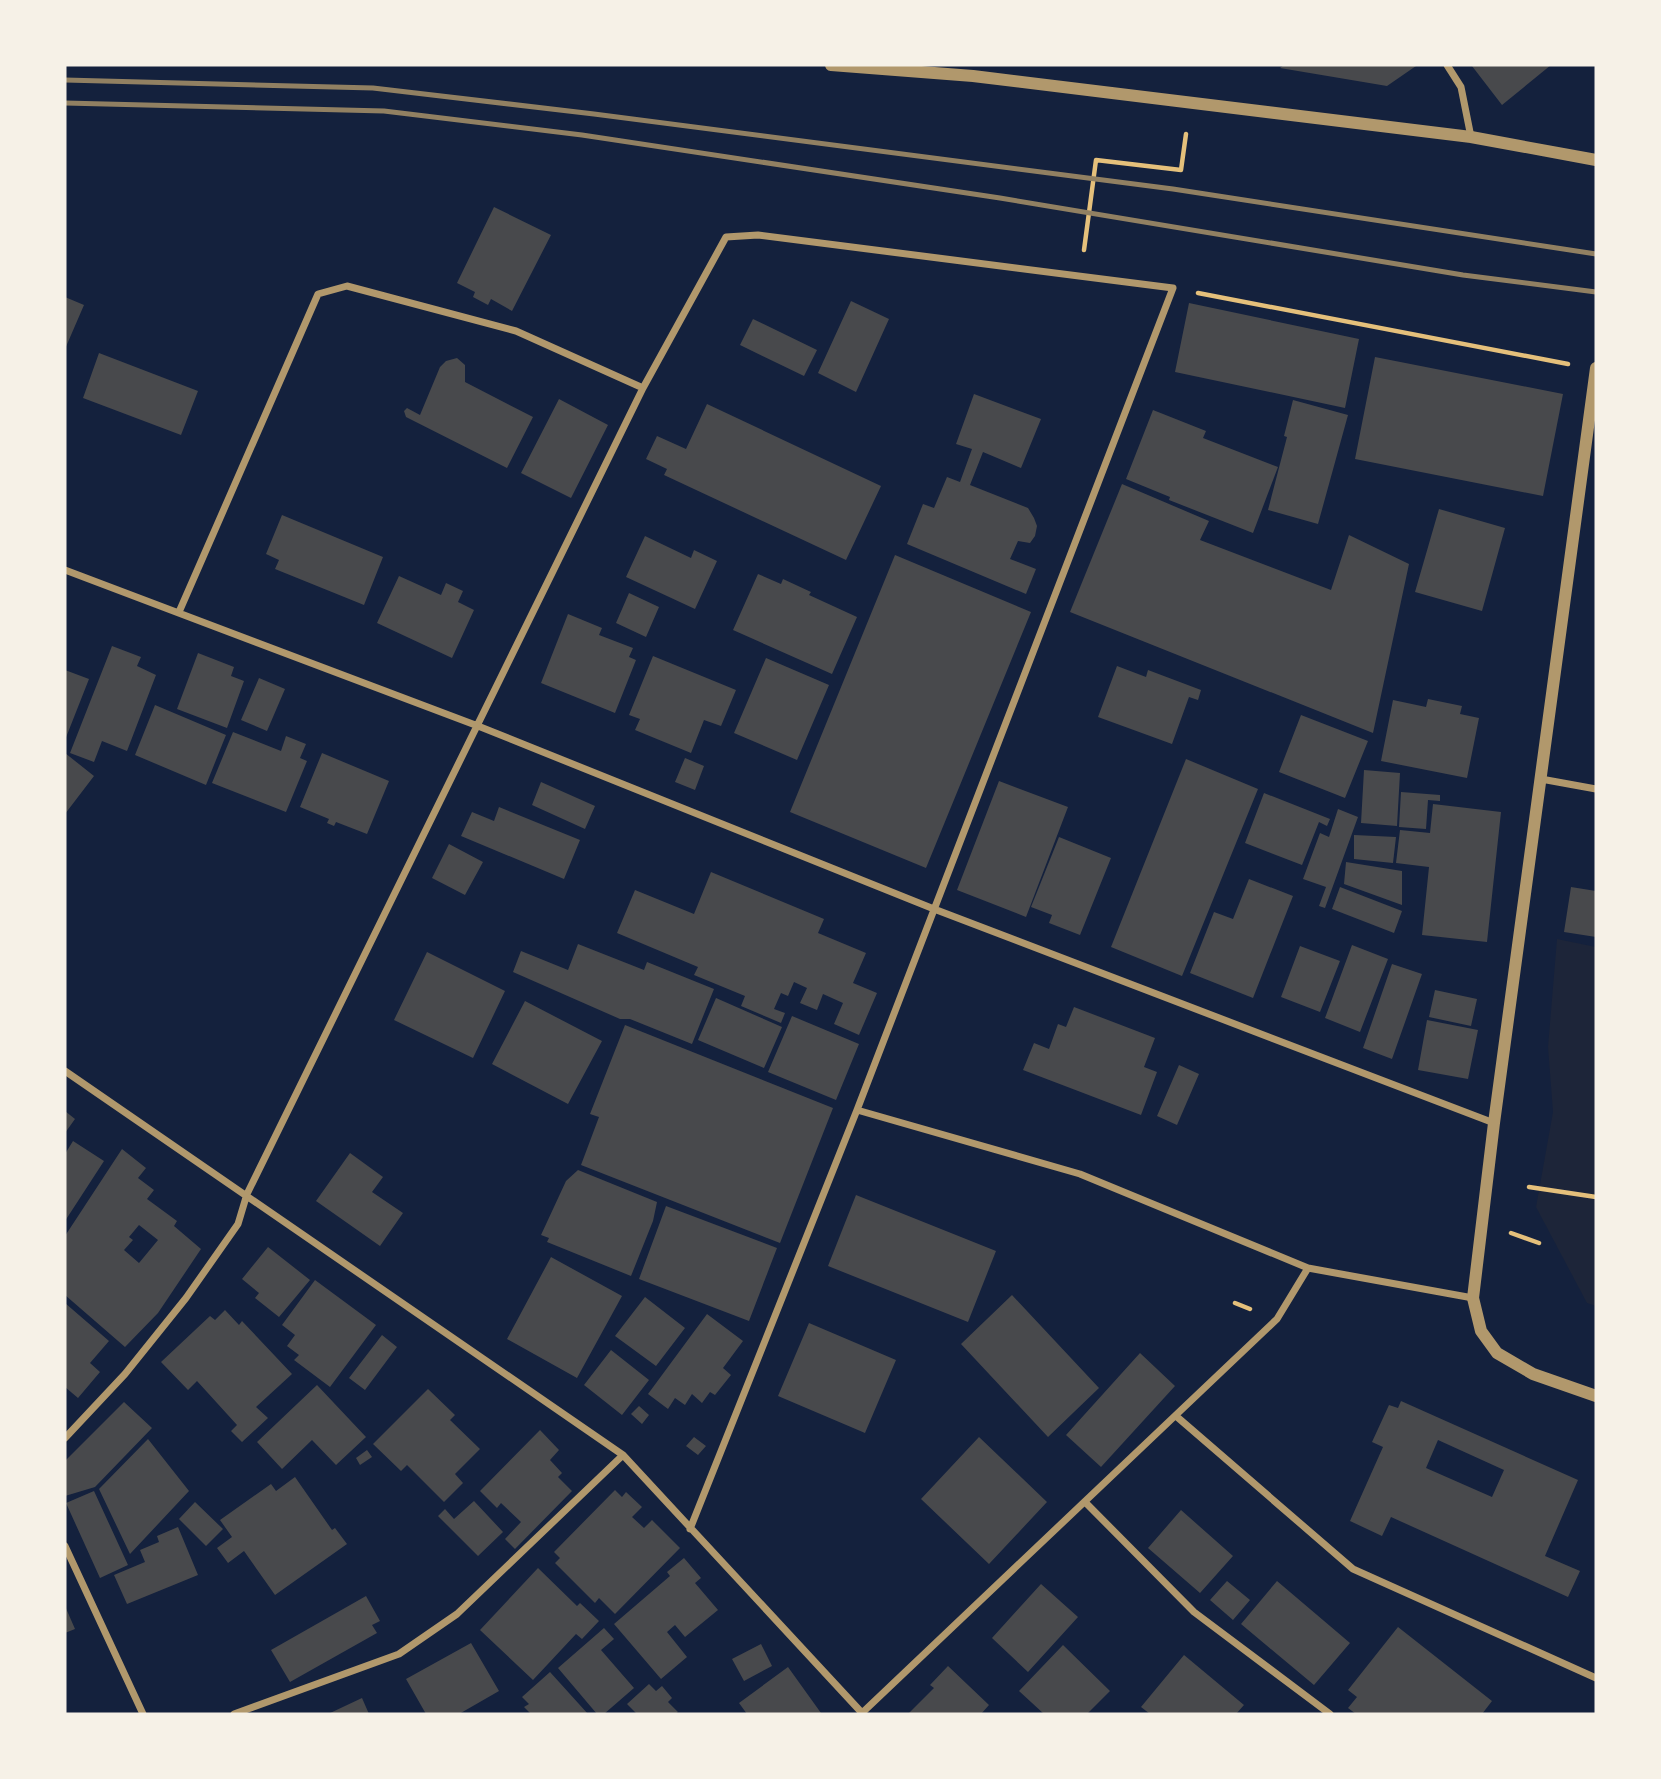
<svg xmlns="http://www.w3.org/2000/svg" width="1661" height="1779" font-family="Lato,sans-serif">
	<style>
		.green { fill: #1d2539 }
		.building { fill: #48494c; fill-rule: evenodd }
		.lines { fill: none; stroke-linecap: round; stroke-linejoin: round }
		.path { stroke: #e5c07b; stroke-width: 4.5 }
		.minor { stroke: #b1986c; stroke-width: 7 }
		.tertiary { stroke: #b1986c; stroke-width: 12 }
		.rail { stroke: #918062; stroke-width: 5 }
	</style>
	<rect width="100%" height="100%" fill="#14213d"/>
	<!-- green -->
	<path class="green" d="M1557 939 1596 947V1306L1587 1303 1536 1207 1553 1112 1548 1047Z"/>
	<!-- building -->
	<path class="building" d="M1284 65H1414L1416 66 1387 86 1280 68Z
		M1473 65H1551L1502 105 1472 66Z
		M494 207 551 235 512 311 491 299 488 305 473 297 475 292 457 283Z
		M65 297 84 305 65 349Z
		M851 301 889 319 856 392 818 373Z
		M1189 303 1359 339 1345 408 1175 372Z
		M753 319 817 350 804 376 740 345Z
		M99 353 198 391 181 435 83 398Z
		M1375 357 1563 394 1543 496 1355 459Z
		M457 358 465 365V382L533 417 507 468 406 417 404 411 407 408 420 415 440 367 446 361Z
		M974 394 1041 419 1021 468 983 452 970 485 1028 508 1034 518 1037 526 1035 536 1030 543 1018 541 1010 559 1036 569 1026 594 907 544 923 504 934 508 947 477 960 482 972 449 956 444Z
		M559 399 608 425 571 498 521 473Z
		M1293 400 1348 415 1318 524 1268 510 1287 437 1284 436Z
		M707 404 881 486 846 560 664 475 667 469 646 459 657 436 686 449Z
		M1153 410 1206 431 1203 438 1278 467 1253 533 1169 500 1170 497 1126 479Z
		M1122 484 1209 521 1200 540 1331 590 1349 535 1409 564 1373 733 1070 612Z
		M1439 509 1505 528 1482 611 1415 592Z
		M282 515 383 557 364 605 275 569 279 560 266 554Z
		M645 536 691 558 694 550 717 561 695 609 626 577Z
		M895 555 1031 612 926 868 790 812Z
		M758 574 781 584 783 579 811 592 809 595 857 617 832 674 733 630Z
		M399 576 441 595 446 583 463 591 458 602 474 610 452 658 377 623Z
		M629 593 659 607 646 637 616 623Z
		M568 614 602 628 599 635 633 648 629 657 636 660 615 713 541 683Z
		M112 646 141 657 137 666 156 675 127 751 102 741 94 762 70 753Z
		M198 653 234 667 231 676 244 681 227 728 177 709Z
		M653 656 736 690 721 726 704 720 691 753 635 730 640 719 629 715Z
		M766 658 829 685 797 760 734 733Z
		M1117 666 1146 677 1148 670 1201 690 1198 700 1189 697 1172 744 1098 717Z
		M65 670 89 679 65 740Z
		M259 678 285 689 267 731 241 720Z
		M1428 699 1462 706 1460 714 1479 718 1467 778 1381 761 1393 700 1426 707Z
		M155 705 226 735 206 785 135 755Z
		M1301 715 1368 741 1345 798 1279 772Z
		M233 732 281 751 286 736 306 744 300 758 307 761 286 812 212 783Z
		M65 753 94 776 65 814Z
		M322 753 389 781 367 834 336 822 334 826 327 823 329 819 300 807Z
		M685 758 704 766 695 790 675 782Z
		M1186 759 1258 789 1182 976 1111 947Z
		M1364 770 1400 773 1397 826 1361 823Z
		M999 781 1068 807 1026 917 957 890Z
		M541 782 595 806 585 829 532 805Z
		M1401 792 1440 795V801L1428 800 1426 829 1399 827Z
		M1264 793 1330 819 1327 826 1319 822 1302 865 1245 843Z
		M1433 804 1501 812 1487 942 1422 935 1429 867 1396 863 1400 830 1430 833Z
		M499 807 580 840 564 879 461 836 472 812 494 821Z
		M1338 809 1358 817 1325 908 1319 906 1326 887 1303 879 1320 833 1329 837Z
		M1354 835 1396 837 1393 863 1354 859Z
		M1059 837 1111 858 1080 935 1049 923 1052 915 1031 907Z
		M449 844 483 862 465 895 432 878Z
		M1346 862 1402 871V905L1344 884Z
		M711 872 824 919 818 933 866 953 853 983 877 993 859 1035 834 1024 843 1003 823 994 817 1010 800 1003 807 988 794 982 788 996 781 993 774 1009 785 1013 781 1023 741 1006 745 996 694 975 698 967 617 933 635 890 694 914Z
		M1249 879 1293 896 1253 998 1190 973 1214 912 1233 919Z
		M1340 887 1402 911 1394 933 1332 909Z
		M1571 887 1596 891V937L1564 932Z
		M578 944 644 970 647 962 714 989 692 1044 630 1019H620L513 972 521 951 568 970Z
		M1352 945 1388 959 1360 1032 1325 1018Z
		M1300 946 1340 961 1320 1012 1281 997Z
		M427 952 505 991 473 1058 394 1020Z
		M1392 964 1422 974 1392 1059 1363 1048Z
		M1435 990 1477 999 1471 1026 1429 1017Z
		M716 998 782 1027 764 1068 698 1040Z
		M525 1001 602 1041 568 1104 492 1064Z
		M1074 1007 1155 1038 1144 1067 1157 1072 1141 1115 1023 1070 1034 1043 1049 1049 1058 1024 1066 1027Z
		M792 1016 859 1044 836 1100 768 1072Z
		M1427 1020 1478 1030 1468 1079 1418 1070Z
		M625 1025 833 1108 780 1243 581 1165 599 1117 590 1114Z
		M1179 1065 1199 1074 1177 1125 1157 1116Z
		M65 1111 75 1119 65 1133Z
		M73 1141 104 1161 65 1221V1154Z
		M122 1149 146 1168 138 1178 154 1190 147 1199 177 1221 174 1226 201 1249 158 1313 125 1347 65 1295V1236ZM139 1225 158 1240 139 1263 124 1250 133 1240 129 1237Z
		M350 1153 383 1177 372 1192 403 1213 380 1246 316 1201Z
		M578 1170 657 1202 653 1221 631 1276 547 1242 549 1238 541 1235 566 1181Z
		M856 1195 996 1251 968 1322 828 1266Z
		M666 1206 777 1248 749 1321 639 1279Z
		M268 1247 310 1280 279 1317 255 1298 259 1293 242 1279Z
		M551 1257 622 1296 577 1378 507 1339Z
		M315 1280 376 1325 330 1387 294 1360 299 1355 287 1346 295 1335 282 1325Z
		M1012 1295 1099 1388 1048 1437 961 1344Z
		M645 1297 685 1328 656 1366 615 1336Z
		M65 1303 109 1341 90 1363 100 1372 78 1398 65 1387Z
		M225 1310 239 1325 242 1321 292 1374 256 1407 268 1418 242 1442 231 1431 237 1425 197 1381 188 1390 161 1362 210 1316 215 1320Z
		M707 1314 743 1341 723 1368 731 1375 715 1395 710 1392 702 1403 692 1394 685 1405 675 1398 668 1409 648 1394Z
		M809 1323 896 1360 865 1433 778 1396Z
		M382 1335 397 1347 365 1390 349 1378Z
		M611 1350 649 1380 622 1415 584 1385Z
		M1140 1353 1175 1386 1101 1467 1066 1435Z
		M317 1385 366 1437 336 1465 312 1440 282 1469 257 1442Z
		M428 1389 455 1415 450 1420 480 1449 455 1474 463 1483 444 1502 407 1465 401 1471 373 1444Z
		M1401 1401 1578 1480 1545 1556 1580 1571 1568 1597 1391 1517 1382 1536 1350 1521 1383 1447 1372 1442 1389 1405 1398 1408ZM1438 1440 1504 1470 1492 1497 1426 1468Z
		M124 1402 152 1428 95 1487 65 1496V1461Z
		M639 1406 649 1415 642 1424 631 1414Z
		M540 1430 559 1450 550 1460 562 1473 558 1477 572 1491 515 1549 505 1539 521 1522 501 1503 497 1508 480 1491Z
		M694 1437 706 1446 698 1455 686 1446Z
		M979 1437 1047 1502 989 1564 921 1499Z
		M148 1439 189 1491 130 1554 99 1489Z
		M367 1450 372 1457 360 1465 356 1458Z
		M295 1477 332 1530 335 1528 347 1544 275 1595 244 1551 228 1563 217 1548 232 1537 220 1520 271 1484 276 1491Z
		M615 1490 622 1497 626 1492 642 1507 632 1517 644 1528 652 1520 680 1548 615 1614 599 1598 595 1603 555 1563 560 1558 554 1552Z
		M94 1491 128 1565 100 1578 66 1503Z
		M474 1501 503 1532 478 1556 438 1516 445 1509 454 1519Z
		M195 1502 223 1529 206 1546 179 1519Z
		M1181 1510 1233 1556 1200 1593 1148 1548Z
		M178 1527 198 1575 127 1604 114 1575 145 1562 140 1550 159 1542 157 1536Z
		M684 1558 701 1578 695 1583 718 1610 685 1637 675 1625 667 1632 687 1657 661 1679 614 1624 670 1576 667 1572Z
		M538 1568 577 1606 580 1603 599 1621 582 1639 576 1634 533 1680 480 1630Z
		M1227 1581 1250 1600 1233 1620 1210 1600Z
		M1277 1581 1350 1643 1314 1685 1241 1624Z
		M1041 1584 1078 1617 1028 1672 992 1638Z
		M366 1596 380 1621 372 1625 377 1633 290 1682 271 1650Z
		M65 1606 75 1629 65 1633Z
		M1398 1627 1492 1701 1482 1714H1356L1348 1708 1357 1697 1348 1690Z
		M604 1628 614 1639 601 1650 634 1688 604 1714H597L558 1668Z
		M471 1643 499 1691 459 1714H426L406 1679Z
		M761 1644 772 1666 744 1681 732 1659Z
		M1063 1645 1110 1691 1087 1714H1044L1019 1691Z
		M1184 1655 1244 1705 1236 1714H1150L1141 1707Z
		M948 1666 989 1705 981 1714H908L934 1688 930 1685Z
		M788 1667 821 1713 747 1714 739 1703Z
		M550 1672 588 1714H531L524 1707 529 1704 522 1697Z
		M649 1684 656 1691 662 1686 672 1698 668 1702 678 1712 675 1714H637L627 1704Z
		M362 1698 369 1714H328Z"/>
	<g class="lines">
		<!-- path -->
		<path class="path" d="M1084 250 1096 160 1181 170 1186 134
			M1198 293 1568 364
			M1529 1187 1596 1197
			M1511 1233 1539 1243
			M1235 1303 1250 1309"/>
		<!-- minor -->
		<path class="minor" d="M1447 65 1461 87 1471 137
			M65 570 478 726 934 909 1494 1123
			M179 612 318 294 347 286 516 331 643 388
			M1541 779 1596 789
			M65 1071 623 1455 863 1714
			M857 1110 1080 1174 1308 1268 1473 1298
			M1176 1416 1353 1569 1596 1678
			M65 1438 125 1374 186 1298 238 1224 247 1194 643 388 726 237 758 235 1173 288 857 1110 690 1529
			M1085 1502 1194 1612 1330 1714
			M65 1546 143 1714
			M862 1713 1277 1319 1308 1268
			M234 1714 399 1654 457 1614 623 1455"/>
		<!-- tertiary -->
		<path class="tertiary" d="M831 65 973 76 1471 137 1596 160
			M1596 368 1494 1123 1473 1298 1481 1331 1497 1353 1533 1374 1596 1396"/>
		<!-- rail -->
		<path class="rail" d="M65 80 373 88 594 114 1173 189 1596 254
			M65 103 384 111 582 135 1000 198 1463 275 1596 292"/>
	</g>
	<!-- border -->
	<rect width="1661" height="1779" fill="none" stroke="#f6f1e7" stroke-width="133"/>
</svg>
